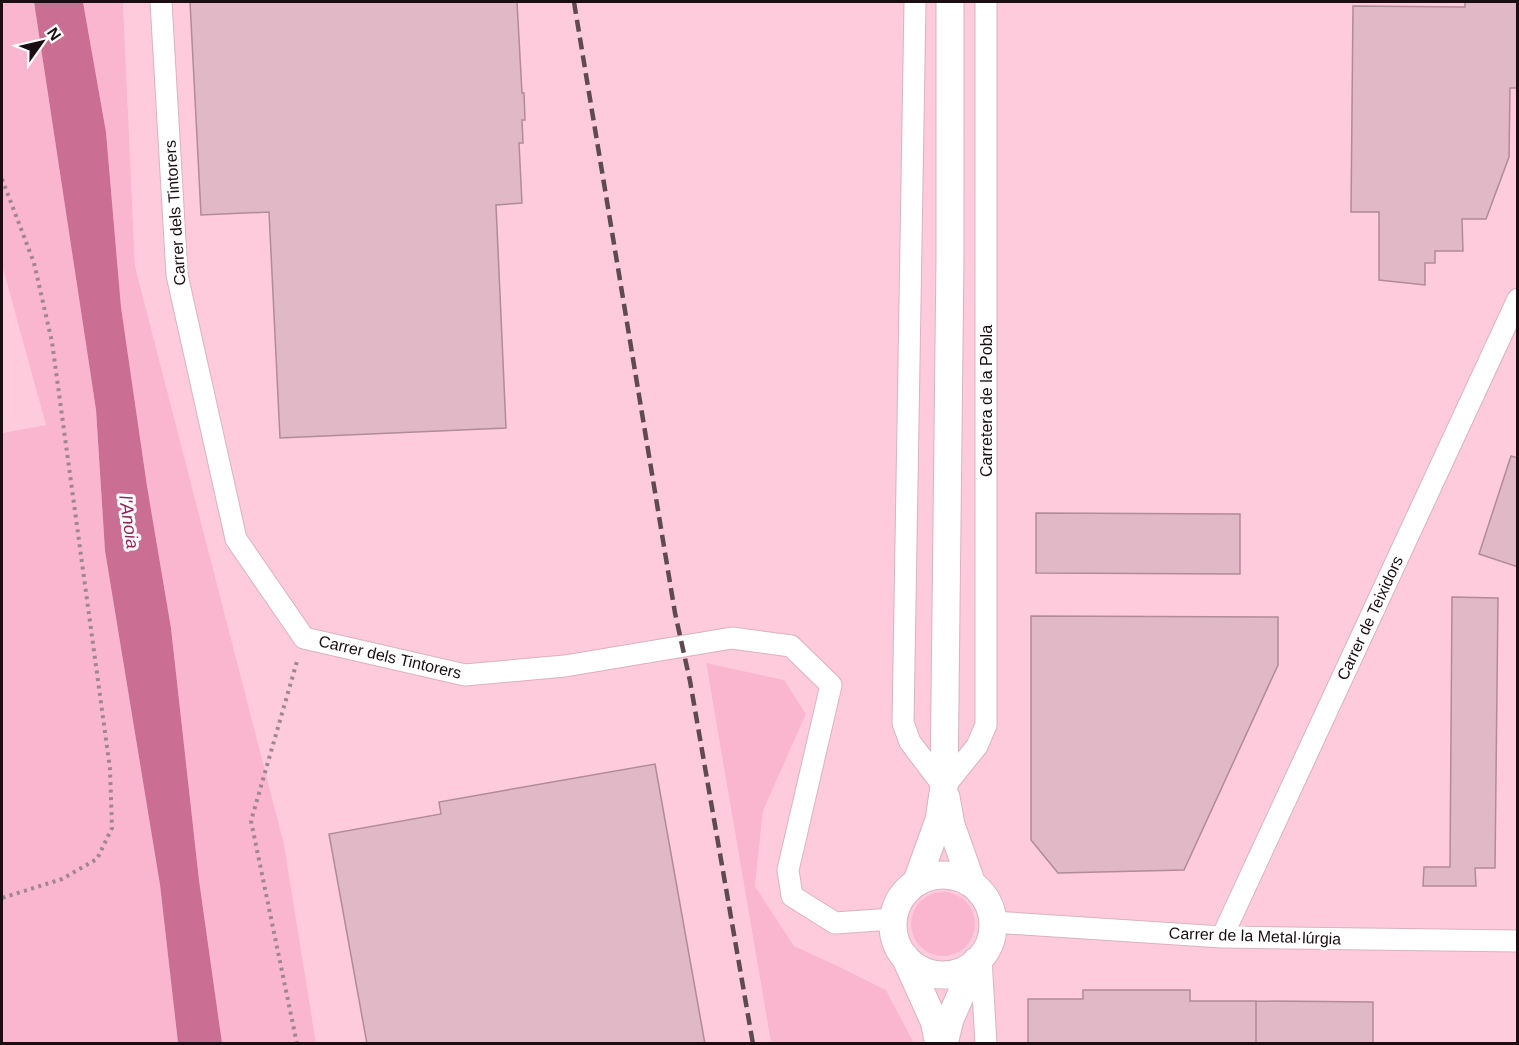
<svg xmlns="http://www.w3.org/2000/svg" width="1519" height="1045" font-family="Helvetica,sans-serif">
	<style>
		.built { fill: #fdcbdc }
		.green { fill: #fbb6cf }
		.water { fill: #cb6e93 }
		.building { fill: #e0b8c6; stroke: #b18b98; stroke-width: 1.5 }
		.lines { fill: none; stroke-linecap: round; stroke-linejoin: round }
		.minor-casing { stroke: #dab2c0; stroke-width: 23 }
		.tertiary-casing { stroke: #dab2c0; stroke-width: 29 }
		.path { stroke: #9f868f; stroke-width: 4; stroke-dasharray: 3 4.5; stroke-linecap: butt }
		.minor { stroke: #fff; stroke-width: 21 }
		.tertiary { stroke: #fff; stroke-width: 27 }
		.rail { stroke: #5e4b52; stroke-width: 4.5; stroke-dasharray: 12 6; stroke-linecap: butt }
		.labels { text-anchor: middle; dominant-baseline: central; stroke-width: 6; stroke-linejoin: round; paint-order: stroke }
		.street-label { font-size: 16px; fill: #1b0e13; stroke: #fff }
		.water-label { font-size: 18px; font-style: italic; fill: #93235a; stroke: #fff }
	</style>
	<rect width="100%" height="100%" fill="#ffdde9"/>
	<!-- built -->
	<path class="built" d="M123 2H1517V1043H914L886 990 838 966 794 946 755 886 763 811 806 714 706 664 771 1043H316L284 844 135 266Z
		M2 265 47 425 2 433Z"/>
	<!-- green -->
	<path class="green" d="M2 2H34L96 410 105 551 160 885 178 1043 2 1044V433L46 425 2 265Z
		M83 2H123L135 266 284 844 316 1043H222L199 880 171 628 147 486 121 307 106 132Z
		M706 663 784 680 806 714 763 811 755 886 794 946 838 966 886 990 914 1043H771Z
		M911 924a32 32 0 1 1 64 0a32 32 0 1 1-64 0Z"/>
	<!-- water -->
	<path class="water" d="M34 2H83L106 132 121 307 147 486 171 628 199 880 222 1043H178L160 885 105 551 96 410Z"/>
	<!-- building -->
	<path class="building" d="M190 2H517L522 93H524L525 120H522L523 143H519L522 203 496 205 506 428 280 438 269 212 201 215Z
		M1465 2H1518V88H1510L1509 157 1486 219H1462L1463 251H1435V263H1425V285L1379 280V212H1351L1353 6 1465 7Z
		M1511 456 1518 458V567L1479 554Z
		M1036 513 1240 514V574L1036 573Z
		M1452 597 1498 598 1495 868H1475L1476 886H1423L1424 867H1450Z
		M1031 616 1278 617V665L1184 870 1058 873 1031 840Z
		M655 764 705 1044H367L329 834 441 814 439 802Z
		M1083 990H1190V1001H1256V1044H1028V999H1083Z
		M1256 1001 1373 1002V1044H1256Z"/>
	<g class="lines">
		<!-- minor casing -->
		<g class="minor-casing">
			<path id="minor" d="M161 2 177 275 236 539 304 638 465 675 565 666 732 638 791 646 831 685 788 870 792 896 835 923 893 919
				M915 2 903 723 910 742 944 787 977 746 986 725V2
				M993 922 1222 937 1518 941
				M1222 937 1518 299
				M981 958 986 1044"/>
		</g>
		<!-- tertiary casing -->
		<g class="tertiary-casing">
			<path id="tertiary" d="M946 797 951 825 972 884
				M893 925a50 50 0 1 1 100 0a50 50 0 1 1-100 0Z
				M917 881 939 820 944 787 950 257V2
				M905 957 934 1021 939 1044
				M944 1044 950 1019 976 961"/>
		</g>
		<!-- path -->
		<path class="path" d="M2 179 34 263 52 342 110 769 112 828 97 859 62 879 2 898
			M297 1044 251 821 298 658"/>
		<!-- minor -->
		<use href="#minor" class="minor"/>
		<!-- tertiary -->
		<use href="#tertiary" class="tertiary"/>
		<!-- rail -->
		<path class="rail" d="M574 2 675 613 690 681 753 1044"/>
	</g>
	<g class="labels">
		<!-- street labels -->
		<g class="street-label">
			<text transform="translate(175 213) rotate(-94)">Carrer dels Tintorers</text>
			<text transform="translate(986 401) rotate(-90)">Carretera de la Pobla</text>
			<text transform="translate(1370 618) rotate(-65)">Carrer de Teixidors</text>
			<text transform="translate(390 657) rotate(13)">Carrer dels Tintorers</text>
			<text transform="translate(1255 936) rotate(2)">Carrer de la Metal·lúrgia</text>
		</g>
		<!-- water labels -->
		<g class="water-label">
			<text transform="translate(129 522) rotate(82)">l'Anoia</text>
		</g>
	</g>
	<!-- border -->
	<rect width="1519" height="1045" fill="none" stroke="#1b0e13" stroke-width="6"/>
	<!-- north arrow -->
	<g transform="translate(42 42) rotate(56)" stroke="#ffffff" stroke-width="4.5" paint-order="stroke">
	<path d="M0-4.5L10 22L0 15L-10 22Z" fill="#1b0e13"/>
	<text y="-9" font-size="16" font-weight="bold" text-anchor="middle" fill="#1b0e13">N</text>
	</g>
</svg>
